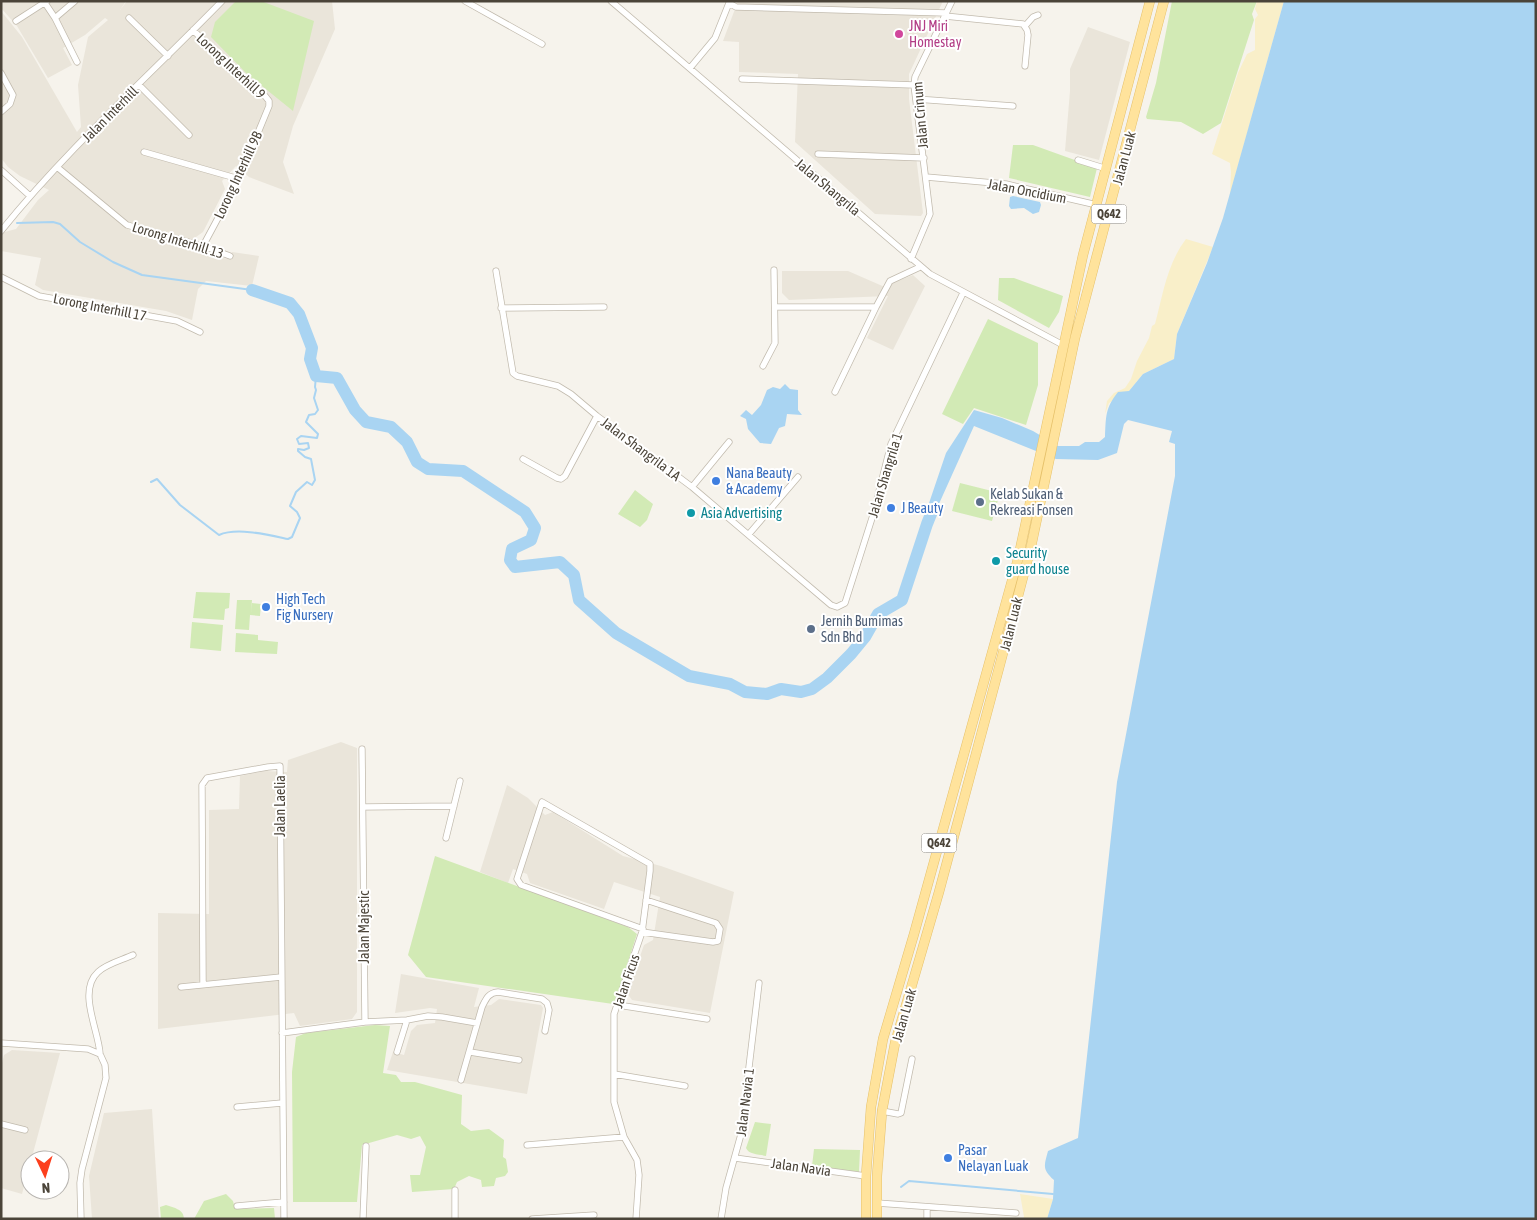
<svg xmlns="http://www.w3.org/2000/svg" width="1537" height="1220" font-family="'Asap Condensed',sans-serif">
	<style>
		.residential { fill: #eae5da }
		.green { fill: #d2eab5 }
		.sand { fill: #f9efc9 }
		.water { fill: #a9d4f2 }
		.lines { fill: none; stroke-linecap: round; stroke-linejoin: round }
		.stream { stroke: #a9d4f2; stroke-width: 2 }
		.river { stroke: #a9d4f2; stroke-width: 12 }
		.minor-casing { stroke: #c2bbae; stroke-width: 7 }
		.primary-casing { stroke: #e6c16a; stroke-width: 10 }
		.minor { stroke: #fff; stroke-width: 5.5 }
		.primary { stroke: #ffe39c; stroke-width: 9 }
		.hotel-dot { fill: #d1479c; stroke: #fff; stroke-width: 2 }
		.shop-dot { fill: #3f7fe0; stroke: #fff; stroke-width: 2 }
		.service-dot { fill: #5c6f8a; stroke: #fff; stroke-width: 2 }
		.culture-dot { fill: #0f9aa8; stroke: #fff; stroke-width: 2 }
		.labels { text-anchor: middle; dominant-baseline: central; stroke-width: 4; stroke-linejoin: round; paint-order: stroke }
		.shield { fill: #fff; stroke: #817c74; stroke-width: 1 }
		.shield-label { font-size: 12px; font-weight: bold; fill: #4b4439 }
		.hotel-label { font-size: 14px; fill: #b23c85; stroke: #fff; text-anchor: start }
		.street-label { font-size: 14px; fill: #4b4439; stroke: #fff }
		.shop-label { font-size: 14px; fill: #366cbe; stroke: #fff; text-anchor: start }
		.service-label { font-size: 14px; fill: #4e5e75; stroke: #fff; text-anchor: start }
		.culture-label { font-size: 14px; fill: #0d838f; stroke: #fff; text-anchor: start }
	</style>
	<rect width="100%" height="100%" fill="#f6f3ec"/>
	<!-- residential -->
	<path class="residential" d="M1 1H126L120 10 127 1H332L335 29 293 126 283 162 294 194 249 177 236 166 222 181 225 189 203 232 182 247 210 256 230 259 232 252 259 256 252 286 206 281 198 289 192 320 166 311 43 290 35 285 41 258 1 251V233L16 229 38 200 49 190 20 176 8 167 1 158V11L22 37 77 132 81 127 78 85 88 37 108 20 105 18 85 35 63 48 72 65 48 78 17 26 1 8Z
		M738 1H943L909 74V99L923 213 921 216 875 214 795 142 798 74 739 72V42L723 41Z
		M1088 27 1130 42 1099 160 1065 151 1070 91V69Z
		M782 271H848L887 288 893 283 913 275 925 286 893 350 867 338 888 296 789 300 782 293Z
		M341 742 357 748V1012L352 1019 300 1026 294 1013 158 1029V913L209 914V810L239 809 240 776 265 771 287 772 288 760Z
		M507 785 528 798 545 815 553 812 623 856 661 866 734 892 710 1013 632 1000 627 993 644 945 653 940 660 897 614 882 604 909 530 883 527 874 513 869 508 883 480 872Z
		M401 974 479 988 474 1007 491 1005 499 999 541 1005 543 1008 527 1094 387 1070 393 1052 404 1055 411 1031 417 1025 435 1023 437 1009 430 1008 395 1013Z
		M12 1050 60 1053 22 1194 1 1188V1067L4 1055Z
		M152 1109 159 1219H92L89 1176 104 1113Z"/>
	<!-- green -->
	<path class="green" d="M236 1H261L314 21 293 111 246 73 211 37 215 22Z
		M1172 1H1257L1252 14 1254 20 1221 123 1203 134 1181 122 1147 119 1146 117 1156 83Z
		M1013 145H1033L1097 168 1090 197 1009 178Z
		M999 278H1014L1063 296 1059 312 1049 328 998 300Z
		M988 319 1038 343V385L1026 425 974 408 963 424 942 414Z
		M960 483 1000 493 992 521 952 511Z
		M635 490 653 504 647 520 640 527 618 514Z
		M196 592 230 593 229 608 225 609 224 620 193 618Z
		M237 600H252L251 612 252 603 261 604 260 616 250 615 249 630 235 629Z
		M192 622 223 625 221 651 190 648Z
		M236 633 258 635V640L278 642 277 654 235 652Z
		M435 856 628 927 637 934 616 999 613 1004 426 977 408 955Z
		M375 1025 390 1026 383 1073 396 1075 401 1082H415L462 1095 461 1124 471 1131 489 1129 504 1140 503 1157 506 1159 508 1172 505 1176 496 1178 494 1186 482 1187 481 1180 469 1176 457 1182 454 1189 412 1192 410 1175H420L426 1147 420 1136 411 1139 397 1135 362 1145 357 1202H293L292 1072 296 1037 306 1033Z
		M755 1122 771 1124 766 1156C759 1154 749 1155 746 1148Z
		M814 1149 860 1150 859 1172 812 1166Z
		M226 1194 233 1201 235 1209 274 1208 275 1219H194L204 1201Z
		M166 1205C174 1208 184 1209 184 1219H161L160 1207Z"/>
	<!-- sand -->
	<path class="sand" d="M1257 1H1284L1230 195 1231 172 1230 163 1212 154 1238 73 1247 54 1255 50V19L1258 15 1255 9Z
		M1186 239 1213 247 1177 334 1174 359 1143 374 1129 391 1109 403 1105 414 1107 401 1114 393 1125 388 1131 379 1137 361 1149 338 1152 326 1155 324C1163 294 1167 264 1186 239Z
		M1020 1194 1053 1199 1047 1219H1023L1024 1217Z"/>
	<!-- water -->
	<path class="water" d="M1284 1H1536V1219H1047L1053 1199 1054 1180C1042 1169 1044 1166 1048 1151L1078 1138 1117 782 1175 476V444L1169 442 1172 431 1128 420 1124 424 1117 453 1098 460 1056 459 974 426 938 506 927 524 926 512 946 453 974 410 1002 418 1033 431 1058 446H1079L1085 442H1099L1105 437C1106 417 1105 408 1118 392L1129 391 1143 374 1174 359 1177 334 1207 263 1223 218Z
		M1013 196 1040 202 1041 205 1039 212 1033 214 1024 208 1011 209 1009 206 1010 197Z
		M785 384 790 389 798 390V410L802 415 787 414 785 426 779 428 771 444 760 443 748 429 746 419 740 416 746 410 752 415 761 405 767 390 773 387 780 389Z"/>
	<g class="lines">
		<!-- stream -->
		<path class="stream" d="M17 223 53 222 60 224 80 242 113 262 142 275 252 290
			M151 482 157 479 180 505 219 535C237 527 269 535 288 539L292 537 300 518 297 512 290 506 296 492 307 482 312 485 315 480 311 459 305 457 298 451V449L304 450 309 448 308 443 299 444 297 439 301 436 317 438 318 434 306 422 309 415 315 414 318 410 314 398 316 390 315 387 316 376
			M901 1187 909 1181 1053 1194"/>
		<!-- river -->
		<path class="river" d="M252 290 290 303 299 314 312 348 310 359 316 376 337 378 355 410 366 422 391 427 407 442 417 462 428 469 463 471 525 512 535 528 531 540 512 549 510 560 515 567 560 562 574 575 579 600 616 633 689 676 730 684 745 692 767 694 781 689 801 692 812 689 827 678 851 654 865 637 878 614 902 600 927 524 933 509"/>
		<!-- minor casing -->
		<g class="minor-casing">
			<path id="minor" d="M465 1 542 44
				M611 1 930 274 1063 345
				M45 3 55 18 77 62
				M945 16 1023 24 1027 30 1028 35 1025 66
				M55 18 75 1
				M129 18 168 56
				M16 21 47 1
				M1025 26 1033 17 1038 15
				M193 30 237 74 265 96 269 101V106L239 179 203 246
				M690 68 715 38 729 3 736 7 946 13
				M1 73 13 95 10 104 1 112
				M742 79 914 85
				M139 85 189 135
				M916 99 1013 106
				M144 152 239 179
				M818 154 924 158
				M1078 160 1107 169
				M57 167 127 225 203 246 230 256
				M1 170 30 196
				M926 177 1006 184 1097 205
				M1 231C68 148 148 77 222 1
				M911 259 930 214 914 85 915 77 952 1
				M496 271 513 373 517 376 558 386 571 394 597 416 692 487 831 605 837 607 845 603 873 515 891 444 963 293
				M1 277 39 296 177 321 200 332
				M775 307H876L890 281 920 267
				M501 308 604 307
				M763 366 775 343 774 270
				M835 392 876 307
				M523 459 557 478 561 479 565 476 597 416
				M692 487 729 442
				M749 534 798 477
				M363 807 454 806
				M446 838 460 781
				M642 932 713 942 718 941 720 929 716 923 646 900
				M203 984 202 785 207 778 268 767 280 766 284 1219
				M181 987 281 977
				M618 1005 707 1019
				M365 1022 407 1020 428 1016 442 1017 477 1023
				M282 1033 365 1022 362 749
				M1 1043 88 1049 100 1054 105 1065 106 1078 82 1169 80 1183 81 1219
				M397 1052 407 1020
				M470 1052 519 1060
				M100 1054C99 1031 77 991 98 972 106 964 122 960 133 955
				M614 1074 685 1086
				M461 1080 482 1007C486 999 488 993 498 992L542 999 547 1003 549 1010 545 1031
				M237 1107 282 1103
				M882 1111 898 1114 901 1113 912 1059
				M1 1124 25 1130
				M527 1145 624 1137
				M735 1158 866 1176
				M877 1203 1016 1213
				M237 1206 284 1202
				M363 1219 366 1146
				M455 1219V1190
				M532 1219 594 1215
				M636 1219 639 1175 637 1160 624 1137 614 1102V1014L642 932 650 871V864L542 802 517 879 521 885 643 929
				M721 1219 726 1188 745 1120 747 1084 759 983
				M927 1219V1207"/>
		</g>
		<!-- primary casing -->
		<g class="primary-casing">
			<path id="primary" d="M866 1219V1176L871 1107 883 1039 914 934 1018 559 1083 255 1150 1
				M877 1219V1176L882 1111 895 1043 939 892 999 668 1031 547 1075 338 1164 1"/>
		</g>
		<!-- minor -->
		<use href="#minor" class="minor"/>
		<!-- primary -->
		<use href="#primary" class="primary"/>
	</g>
	<!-- markers -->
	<circle class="hotel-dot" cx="899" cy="34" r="5"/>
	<g class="shop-dot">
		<circle cx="716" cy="481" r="5"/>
		<circle cx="891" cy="508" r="5"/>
		<circle cx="266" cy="607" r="5"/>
		<circle cx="948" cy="1158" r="5"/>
	</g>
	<g class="service-dot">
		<circle cx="980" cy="502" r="5"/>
		<circle cx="811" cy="629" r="5"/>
	</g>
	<g class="culture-dot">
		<circle cx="691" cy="513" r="5"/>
		<circle cx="996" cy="561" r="5"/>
	</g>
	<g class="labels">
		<!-- shield labels -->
		<g class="shield">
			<rect x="1091.5" y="204.5" width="35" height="19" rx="4"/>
			<rect x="921.5" y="833.5" width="35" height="19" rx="4"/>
		</g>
		<g class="shield-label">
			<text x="1109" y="214">Q642</text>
			<text x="939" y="843">Q642</text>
		</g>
		<!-- hotel labels -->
		<g class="hotel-label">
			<text x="909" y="26">JNJ Miri<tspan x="909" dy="16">Homestay</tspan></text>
		</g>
		<!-- street labels -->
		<g class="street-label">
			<text transform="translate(231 66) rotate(43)">Lorong Interhill 9</text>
			<text transform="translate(110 114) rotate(-45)">Jalan Interhill</text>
			<text transform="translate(920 115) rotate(-95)">Jalan Crinum</text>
			<text transform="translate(1124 158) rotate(-75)">Jalan Luak</text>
			<text transform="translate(238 175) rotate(-65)">Lorong Interhill 9B</text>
			<text transform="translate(828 187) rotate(40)">Jalan Shangrila</text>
			<text transform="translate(1027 191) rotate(11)">Jalan Oncidium</text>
			<text transform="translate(178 240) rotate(17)">Lorong Interhill 13</text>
			<text transform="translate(100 307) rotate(11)">Lorong Interhill 17</text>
			<text transform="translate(641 449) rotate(37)">Jalan Shangrila 1A</text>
			<text transform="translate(885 475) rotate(-73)">Jalan Shangrila 1</text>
			<text transform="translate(1011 624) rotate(-76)">Jalan Luak</text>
			<text transform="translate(280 806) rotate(-90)">Jalan Laelia</text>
			<text transform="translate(364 927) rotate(-90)">Jalan Majestic</text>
			<text transform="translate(626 981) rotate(-71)">Jalan Ficus</text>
			<text transform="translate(904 1015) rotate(-74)">Jalan Luak</text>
			<text transform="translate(745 1102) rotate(-83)">Jalan Navia 1</text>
			<text transform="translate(801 1167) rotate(8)">Jalan Navia</text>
		</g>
		<!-- shop labels -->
		<g class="shop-label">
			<text x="726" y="473">Nana Beauty<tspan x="726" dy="16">&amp; Academy</tspan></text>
			<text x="901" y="508">J Beauty</text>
			<text x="276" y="599">High Tech<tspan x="276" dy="16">Fig Nursery</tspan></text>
			<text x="958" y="1150">Pasar<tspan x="958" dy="16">Nelayan Luak</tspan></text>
		</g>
		<!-- service labels -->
		<g class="service-label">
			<text x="990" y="494">Kelab Sukan &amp;<tspan x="990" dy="16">Rekreasi Fonsen</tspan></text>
			<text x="821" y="621">Jernih Bumimas<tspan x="821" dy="16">Sdn Bhd</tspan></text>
		</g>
		<!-- culture labels -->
		<g class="culture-label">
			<text x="701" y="513">Asia Advertising</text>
			<text x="1006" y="553">Security<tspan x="1006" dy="16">guard house</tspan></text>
		</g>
	</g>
	<!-- border -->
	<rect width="1537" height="1220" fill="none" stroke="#4b4439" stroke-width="5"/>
	<!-- north arrow -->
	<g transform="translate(45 1175) rotate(176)"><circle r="24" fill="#ffffff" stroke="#b7b4b0"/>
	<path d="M0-4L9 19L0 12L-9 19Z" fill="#fc3f1d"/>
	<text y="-8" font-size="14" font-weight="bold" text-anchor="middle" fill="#4b4439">N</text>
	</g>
</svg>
